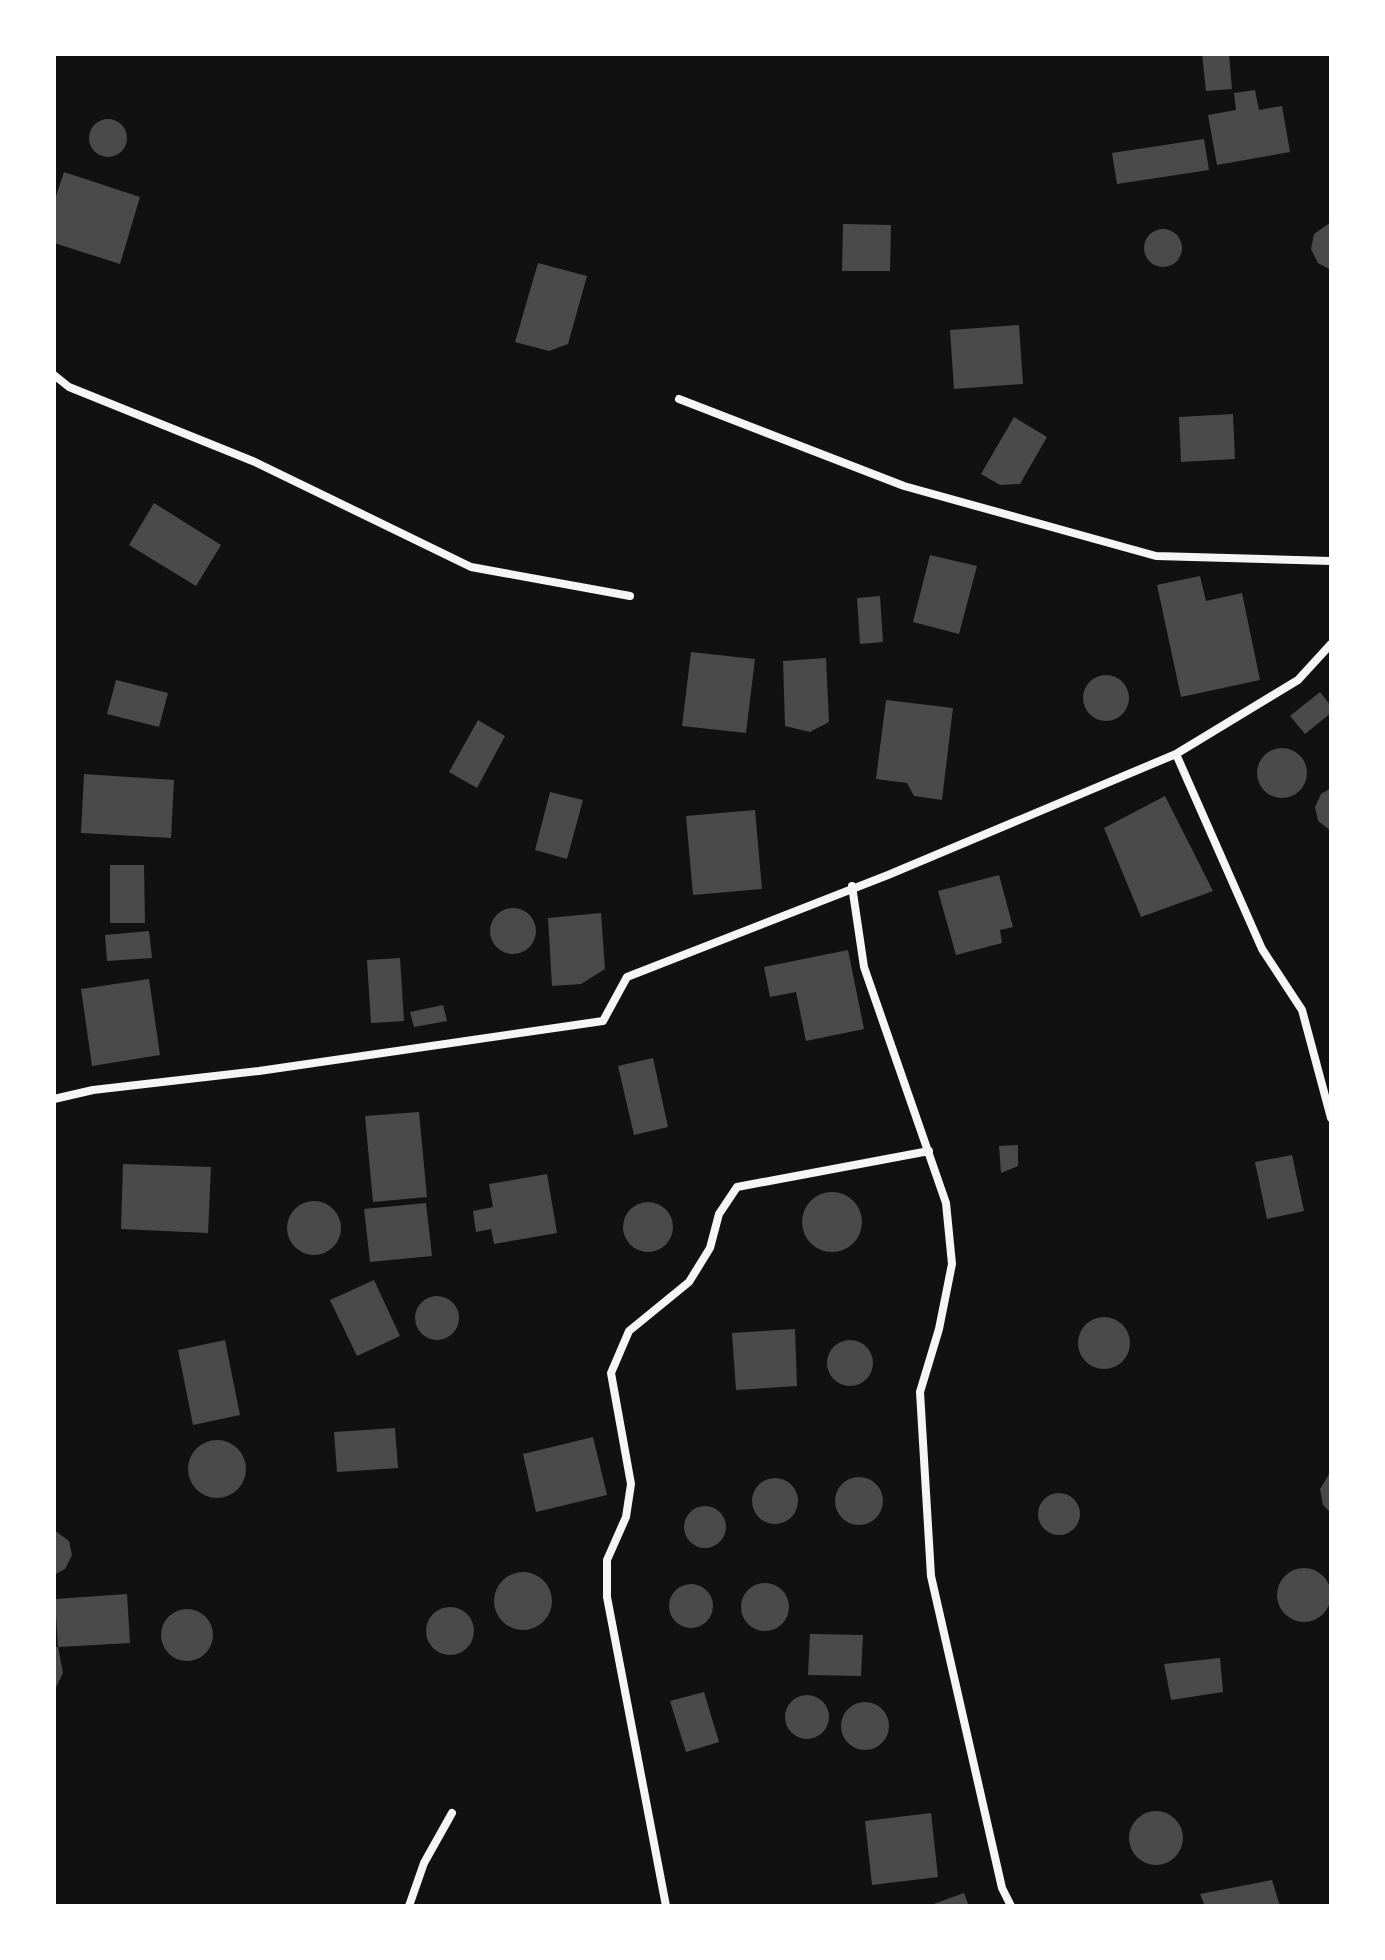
<svg xmlns="http://www.w3.org/2000/svg" width="1385" height="1960" font-family="Barlow,sans-serif">
	<style>
		.building { fill: #4a4a4a }
		.lines { fill: none; stroke-linecap: round; stroke-linejoin: round }
		.minor { stroke: #f5f5f5; stroke-width: 8 }
	</style>
	<rect width="100%" height="100%" fill="#111"/>
	<!-- building -->
	<path class="building" d="M1202 54H1229L1232 89 1206 91Z
		M1255 90 1259 110 1282 106 1290 152 1217 165 1208 115 1236 110 1234 93Z
		M89 138a19 19 0 1 1 38 0a19 19 0 1 1-38 0Z
		M1204 139 1209 170 1117 184 1112 153Z
		M64 172 140 197 120 264 54 243V202Z
		M1331 222V270L1318 263 1311 249 1314 234Z
		M843 224 891 225 890 271H842Z
		M1144 248a19 19 0 1 1 38 0a19 19 0 1 1-38 0Z
		M538 263 587 276 568 344 549 351 515 342Z
		M1019 325 1023 384 954 389 950 330Z
		M1233 414 1235 459 1181 462 1179 417Z
		M1014 417 1047 437 1020 484 1000 485 981 474Z
		M154 503 221 545 196 586 129 545Z
		M930 555 977 566 959 634 913 622Z
		M1200 576 1206 601 1242 593 1260 680 1181 697 1157 585Z
		M880 596 883 642 860 644 857 598Z
		M691 652 755 659 746 733 682 726Z
		M826 658 829 722 810 732 785 726 783 661Z
		M1083 698a23 23 0 1 1 46 0a23 23 0 1 1-46 0Z
		M116 680 168 693 159 727 107 714Z
		M1320 692 1331 706V713L1305 734 1290 716Z
		M886 700 953 708 942 800 914 796 907 783 876 779Z
		M478 720 505 736 477 788 449 772Z
		M1257 773a25 25 0 1 1 50 0a25 25 0 1 1-50 0Z
		M84 774 174 780 171 838 81 833Z
		M1331 788V831L1318 821 1315 807 1321 794Z
		M550 792 583 800 567 859 535 850Z
		M1165 796 1213 891 1141 917 1104 828Z
		M755 810 762 889 693 895 686 816Z
		M110 865H144L145 923H110Z
		M999 875 1013 927 1000 930 1002 943 956 955 938 891Z
		M490 931a23 23 0 1 1 46 0a23 23 0 1 1-46 0Z
		M601 913 605 969 581 984 552 986 548 918Z
		M149 931 152 958 107 961 105 935Z
		M848 950 864 1029 806 1041 796 992 770 997 764 967Z
		M400 958 404 1021 371 1023 367 960Z
		M149 979 160 1055 92 1066 81 989Z
		M443 1005 447 1021 414 1027 410 1012Z
		M653 1058 668 1127 634 1135 618 1066Z
		M419 1112 427 1197 373 1202 365 1116Z
		M1018 1145V1166L1001 1173 999 1146Z
		M1292 1155 1304 1211 1267 1219 1255 1162Z
		M123 1164 211 1167 208 1233 121 1229Z
		M547 1174 557 1233 494 1244 491 1229 476 1232 473 1211 493 1207 489 1184Z
		M802 1222a30 30 0 1 1 60 0a30 30 0 1 1-60 0Z
		M287 1228a27 27 0 1 1 54 0a27 27 0 1 1-54 0Z
		M623 1227a25 25 0 1 1 50 0a25 25 0 1 1-50 0Z
		M426 1203 432 1256 370 1262 364 1209Z
		M374 1280 400 1336 357 1356 330 1300Z
		M415 1318a22 22 0 1 1 44 0a22 22 0 1 1-44 0Z
		M1078 1343a26 26 0 1 1 52 0a26 26 0 1 1-52 0Z
		M795 1329 797 1386 736 1390 732 1333Z
		M225 1340 240 1415 193 1425 178 1350Z
		M827 1363a23 23 0 1 1 46 0a23 23 0 1 1-46 0Z
		M395 1428 398 1468 337 1472 334 1432Z
		M593 1437 607 1495 536 1512 523 1454Z
		M188 1469a29 29 0 1 1 58 0a29 29 0 1 1-58 0Z
		M1331 1471V1513L1323 1505 1320 1489Z
		M835 1501a24 24 0 1 1 48 0a24 24 0 1 1-48 0Z
		M752 1501a23 23 0 1 1 46 0a23 23 0 1 1-46 0Z
		M1038 1514a21 21 0 1 1 42 0a21 21 0 1 1-42 0Z
		M684 1527a21 21 0 1 1 42 0a21 21 0 1 1-42 0Z
		M54 1530 69 1541 72 1555 65 1569 54 1575Z
		M1277 1595a27 27 0 1 1 54 0a27 27 0 1 1-54 0Z
		M494 1601a29 29 0 1 1 58 0a29 29 0 1 1-58 0Z
		M741 1607a24 24 0 1 1 48 0a24 24 0 1 1-48 0Z
		M669 1606a22 22 0 1 1 44 0a22 22 0 1 1-44 0Z
		M127 1594 130 1643 58 1647 63 1673 54 1691V1647H58L55 1599Z
		M426 1631a24 24 0 1 1 48 0a24 24 0 1 1-48 0Z
		M161 1635a26 26 0 1 1 52 0a26 26 0 1 1-52 0Z
		M810 1634 863 1635 861 1676 808 1675Z
		M1220 1658 1223 1692 1171 1700 1164 1664Z
		M704 1692 719 1742 686 1752 670 1701Z
		M785 1717a22 22 0 1 1 44 0a22 22 0 1 1-44 0Z
		M841 1726a24 24 0 1 1 48 0a24 24 0 1 1-48 0Z
		M1129 1838a27 27 0 1 1 54 0a27 27 0 1 1-54 0Z
		M931 1813 938 1877 872 1885 865 1821Z
		M1272 1880 1280 1906H1205L1200 1894Z
		M964 1893 969 1906H928Z"/>
	<g class="lines">
		<!-- minor -->
		<path class="minor" d="M54 375 69 387 255 462 471 567 630 596
			M679 399 904 486 1156 556 1331 561
			M1176 754 1262 949 1302 1010 1331 1118
			M852 886 864 967 946 1203 952 1264 939 1329 920 1392 931 1576 1002 1888 1011 1906
			M54 1099 93 1090 259 1071 603 1021 627 977 888 875 1176 754 1298 680 1331 644
			M409 1906 424 1863 452 1813
			M666 1906 607 1597V1560L626 1517 631 1484 611 1373 629 1331 689 1282 710 1248 719 1214 737 1187 929 1151"/>
	</g>
	<!-- border -->
	<rect width="1385" height="1960" fill="none" stroke="#ffffff" stroke-width="112"/>
</svg>
